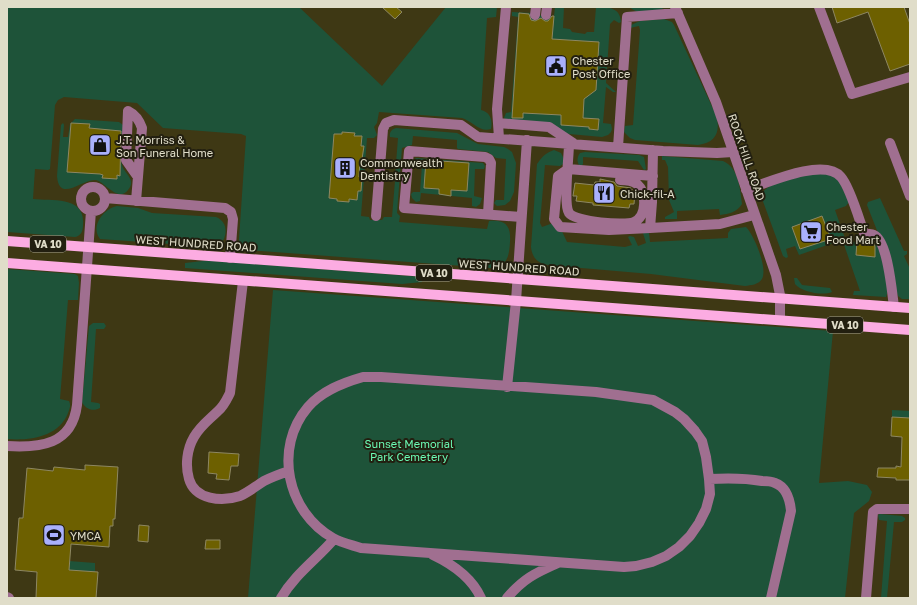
<svg xmlns="http://www.w3.org/2000/svg" width="917" height="605" font-family="'Golos Text',sans-serif">
	<style>
		.green { fill: #1e5339 }
		.building { fill: #6d6000; stroke: #8d8762 }
		.lines { fill: none; stroke-linecap: round; stroke-linejoin: round }
		.minor { stroke: #a06f90; stroke-width: 10 }
		.major { stroke: #fcace2; stroke-width: 10 }
		.labels { text-anchor: middle; dominant-baseline: central; stroke-width: 4; stroke-linejoin: round; paint-order: stroke }
		.shield { fill: #221f10; stroke: #a7a492; stroke-width: 1 }
		.shield-label { font-size: 10px; font-weight: bold; fill: #e0ddc9 }
		.poi-label { font-size: 11px; fill: #e0ddc9; stroke: #221f10; text-anchor: start }
		.street-label { font-size: 11px; fill: #e0ddc9; stroke: #221f10 }
		.park-label { font-size: 11px; fill: #6bfbb5; stroke: #221f10 }
	</style>
	<rect width="100%" height="100%" fill="#3e3814"/>
	<!-- green -->
	<path class="green" d="M7 7H299L382 86 446 7H497L496 17 487 18 481 110C490 112 493 120 491 129 480 133 472 121 462 118L379 112 377 123 374 127 377 135 374 138H367L361 216 369 217 370 220H382L384 217H392L395 181 388 180 386 178 388 175 395 176 398 138 390 137C389 132 392 129 396 128L457 133 478 144 504 147 508 149 512 152 516 163 514 192 510 201 505 205 497 206 494 203 496 200H504L506 159 496 158 488 152 458 149 457 148V140L413 136 412 145 402 148 397 213 400 216 399 222 487 229 489 221C506 219 511 226 510 242 509 258 507 266 490 268L247 250C241 248 239 245 239 239L246 136 241 134 163 128 137 103 64 97 58 100 55 105 50 169 48 170 35 169 33 199C52 201 86 196 83 225 83 231 81 236 75 237L7 232Z
		M555 7H564L563 28 570 29 572 32 585 34 587 32H594L596 7C608 7 620 7 621 22L619 23 614 20 610 24 606 83 616 92H613L606 87 603 123 611 124 612 129 611 132 608 135 602 137 569 134 507 120 504 118 506 113 511 112 518 17 512 16V12L532 13V15L554 16Z
		M630 7H665C657 13 637 16 630 7Z
		M664 19 672 22 674 25 716 115C721 131 716 143 698 145L635 140 630 138 624 132 625 126 633 125 640 30 639 26 630 28 631 25 640 21Z
		M75 119 119 122 123 125C123 135 119 156 122 165 124 174 137 179 128 190 118 203 105 182 96 180 83 178 59 204 57 176L61 125 63 123 64 125 63 137H68L70 124Z
		M554 150 561 153 564 159 563 164 560 166 545 165 540 223 542 227 553 223 560 227 567 242 625 247 632 245 628 237 630 236 634 237 638 246 646 243 643 233 645 232 649 233 650 242 728 238V233L731 229 746 227C754 235 768 268 762 279 758 285 751 285 745 286L651 274 558 266C544 265 533 264 531 247L537 164C542 157 545 153 554 150Z
		M585 152 639 155 644 157 646 169 644 170 638 161 583 157V164L581 167C576 163 577 157 580 153Z
		M662 156 723 161C739 168 740 189 742 204 737 212 729 214 720 215L719 209 677 211V219H665V217L674 212 669 200 668 167 665 160H662Z
		M416 158 483 163 485 166 484 169H475L474 196 482 198 480 204 476 207 472 206V198L421 193 420 201 416 202 412 198 411 194 413 192H420L422 165 414 164V160Z
		M824 172 838 179 849 202 846 206 835 210 847 244 857 241 856 255 874 257 876 242 879 246C881 257 891 287 886 297L853 295 854 291H860L841 236 832 239 833 243 799 255 795 246 786 249 788 257 786 258 783 256 761 196C765 180 809 175 824 172Z
		M880 198 904 251H907V254L904 256 910 269V299H902L898 296 878 233 867 205 868 202Z
		M117 206 138 208 152 213 216 217C229 222 228 238 218 247H213L100 239C90 227 103 209 117 206Z
		M203 261H214L423 277 422 282 402 284 185 268V263Z
		M7 269 75 274 78 276 79 283 78 300H68L60 399 69 401C71 405 70 408 68 413 59 437 29 441 7 439Z
		M794 278H797L802 285 830 288 832 292C823 296 801 292 795 284Z
		M273 290 833 331 819 483 848 481 867 485 872 492 869 501 854 513 845 598H248Z
		M93 323H104L106 326 104 329H96L91 402 98 403 100 404V408C93 412 85 409 82 402L89 326Z
		M892 410 910 411V434L892 417Z
		M880 514 902 516 905 518V520L902 522H894L887 598H881L887 521 879 520 878 515Z
		M69 561 95 563V572L83 571 67 598Z"/>
	<!-- building -->
	<path class="building" d="M382 7H396L402 12 395 19Z
		M832 7H904L910 24V64L890 71 868 12 837 23Z
		M519 13 529 14 531 20 535 21 541 18 545 21H548L552 16H554L552 39 599 42 596 90 584 99 583 118 599 119 598 130 589 129V127L561 125V115L523 113V118H512Z
		M71 123 90 124 89 128 121 131 120 176 117 175V179L102 178 103 175 100 174 67 172Z
		M342 132 355 133 354 136H362L361 146H364L362 159H360L359 177H362L361 191H358L357 200 349 199V202L337 201V199L329 198 334 134H342Z
		M426 160 469 163 467 191 451 190V196L439 194V189L424 188Z
		M600 179 614 182 617 186 631 188 630 190H633L635 192 634 204H630L629 208 593 205V203L576 201 577 196H573L575 183 594 185 595 182H600Z
		M822 216 831 239 800 249 792 227Z
		M857 241 872 242 874 243 875 247V257L856 255Z
		M892 417 910 418V480H896V478L877 477 878 468H896V466L901 467 902 437 891 436Z
		M209 452 239 454 238 466H231L229 480 216 479 217 474 208 473Z
		M85 465 118 467 115 519H113V526H110L109 547 71 544 69 570 98 572 96 598H36L37 572 15 570 19 518H23L27 468 53 471 54 467 85 470Z
		M139 525 149 526 148 542 138 541Z
		M206 540H220V549H205Z"/>
	<g class="lines">
		<!-- minor -->
		<path class="minor" d="M675 7 716 102 776 275 780 295V320
			M819 7 852 94 910 77
			M535 15 536 7
			M546 15 547 7
			M498 123 549 127 573 143
			M499 138 497 109 506 7
			M890 143 910 196
			M569 144C569 157 563 204 569 213 576 222 625 226 634 222 647 216 647 193 637 184 632 180 626 180 620 180
			M618 147 627 17 678 13
			M653 176 568 169 558 176 554 219 560 227 609 230 650 228 720 224 754 215
			M81 199a12 12 0 1 1 24 0a12 12 0 1 1-24 0Z
			M746 190C767 183 824 157 841 177 850 187 859 219 864 233 867 234 871 234 874 235 888 241 892 293 894 307
			M105 198 225 208 231 212 233 219 230 258
			M136 201 142 128C139 120 136 115 128 111L126 160 138 177
			M488 214 491 163 489 159 485 157 409 151 404 208 521 217
			M376 216 383 129 386 123 394 120 461 125 478 137 663 151 717 153 733 152
			M650 228 652 202 653 150
			M243 281 230 393C227 399 224 406 218 411 209 420 201 425 194 437 187 449 185 465 189 479 195 500 222 502 240 496 249 492 256 486 264 481 272 477 280 474 289 471
			M363 377H381L596 392 653 400 675 412 684 419 695 431 702 441 706 457 709 479 710 494 706 509 699 523 690 536 679 547 666 556 652 562 636 566 624 567 361 548C352 545 342 543 333 538 287 512 273 448 308 407 322 391 342 383 363 377Z
			M507 387 516 301 527 140
			M7 446C40 448 72 445 77 405L91 211
			M709 479C727 478 745 478 762 481 766 481 771 481 775 483 786 487 790 500 791 511L771 598
			M433 555C452 564 472 578 481 598
			M7 597 9 598
			M281 598C295 574 317 559 334 539
			M507 598C523 579 535 573 558 563
			M866 598 873 512 877 509H910"/>
		<!-- major -->
		<path class="major" d="M7 241 910 308
			M7 263 910 330"/>
	</g>
	<!-- icons -->
	<defs>
		<g id="civic-square" transform="scale(1.15)"><rect x="-9" y="-9" width="18" height="18" rx="4" fill="#a9b0fc" stroke="#221f10"/><path d="M-.6-6.5H3V-4.5H.6V-3L4-1V1h2V6H-6V1h2V-1L-.6-3ZM-1.2 2.5V6h2.4V2.5Z" fill="#111"/></g>
		<g id="shop-square" transform="scale(1.15)"><rect x="-9" y="-9" width="18" height="18" rx="4" fill="#a9b0fc" stroke="#221f10"/><path d="M-5-2.5h2.3a2.7 3.5 0 0 1 5.4 0H5L5.5 6h-11ZM-1.5-2.5h3a1.5 2.3 0 0 0-3 0Z" fill="#111"/></g>
		<g id="building-square" transform="scale(1.15)"><rect x="-9" y="-9" width="18" height="18" rx="4" fill="#a9b0fc" stroke="#221f10"/><path d="M-4-6H4V6H1V3H-1V6H-4ZM-2.5-4.3h1.7v1.8h-1.7ZM.8-4.3h1.7v1.8H.8ZM-2.5-1h1.7V.8h-1.7ZM.8-1h1.7V.8H.8Z" fill="#111"/></g>
		<g id="restaurant-square" transform="scale(1.15)"><rect x="-9" y="-9" width="18" height="18" rx="4" fill="#a9b0fc" stroke="#221f10"/><path d="M-5-6h1v4h1v-4h1v4h1v-4h1v5L-1.5 .5V6h-2V.5L-5-1ZM5-6V6H3V1.5H1.5Q1.5-4 5-6Z" fill="#111"/></g>
		<g id="supermarket-square" transform="scale(1.15)"><rect x="-9" y="-9" width="18" height="18" rx="4" fill="#a9b0fc" stroke="#221f10"/><path d="M-6-5.5h2.5l.6 2H6L4.5 2H-2.5L-4.4-4H-6ZM-1.5 3.2a1.3 1.3 0 1 0 .1 0ZM3 3.2a1.3 1.3 0 1 0 .1 0Z" fill="#111"/></g>
		<g id="stadium-square" transform="scale(1.15)"><rect x="-9" y="-9" width="18" height="18" rx="4" fill="#a9b0fc" stroke="#221f10"/><path d="M0-5a6.5 5 0 1 0 0 10a6.5 5 0 1 0 0-10ZM-3.5-1.8h7v3.6h-7Z" fill="#111"/></g>
	</defs>
	<g fill-rule="evenodd">
		<use href="#civic-square" x="556" y="66"/>
		<use href="#shop-square" x="100" y="145"/>
		<use href="#building-square" x="345" y="168"/>
		<use href="#restaurant-square" x="604" y="193"/>
		<use href="#supermarket-square" x="811" y="232"/>
		<use href="#stadium-square" x="54" y="535"/>
	</g>
	<g class="labels">
		<!-- shield labels -->
		<g class="shield">
			<rect x="30" y="236" width="36" height="16" rx="3"/>
			<rect x="416" y="265" width="36" height="16" rx="3"/>
			<rect x="827" y="317" width="36" height="16" rx="3"/>
		</g>
		<g class="shield-label">
			<text x="48" y="244">VA 10</text>
			<text x="434" y="273">VA 10</text>
			<text x="845" y="325">VA 10</text>
		</g>
		<!-- poi labels -->
		<g class="poi-label">
			<text x="572" y="60">Chester<tspan x="572" dy="13">Post Office</tspan></text>
			<text x="116" y="139">J.T. Morriss &amp;<tspan x="116" dy="13">Son Funeral Home</tspan></text>
			<text x="360" y="162">Commonwealth<tspan x="360" dy="13">Dentistry</tspan></text>
			<text x="620" y="193">Chick-fil-A</text>
			<text x="826" y="226">Chester<tspan x="826" dy="13">Food Mart</tspan></text>
			<text x="70" y="535">YMCA</text>
		</g>
		<!-- street labels -->
		<g class="street-label">
			<text transform="translate(747 157) rotate(71)">ROCK HILL ROAD</text>
			<text transform="translate(196 243) rotate(4)">WEST HUNDRED ROAD</text>
			<text transform="translate(519 267) rotate(4)">WEST HUNDRED ROAD</text>
		</g>
		<!-- park labels -->
		<g class="park-label">
			<text x="409" y="443">Sunset Memorial<tspan x="409" dy="13">Park Cemetery</tspan></text>
		</g>
	</g>
	<!-- border -->
	<rect width="917" height="605" fill="none" stroke="#e0ddc9" stroke-width="16"/>
</svg>
